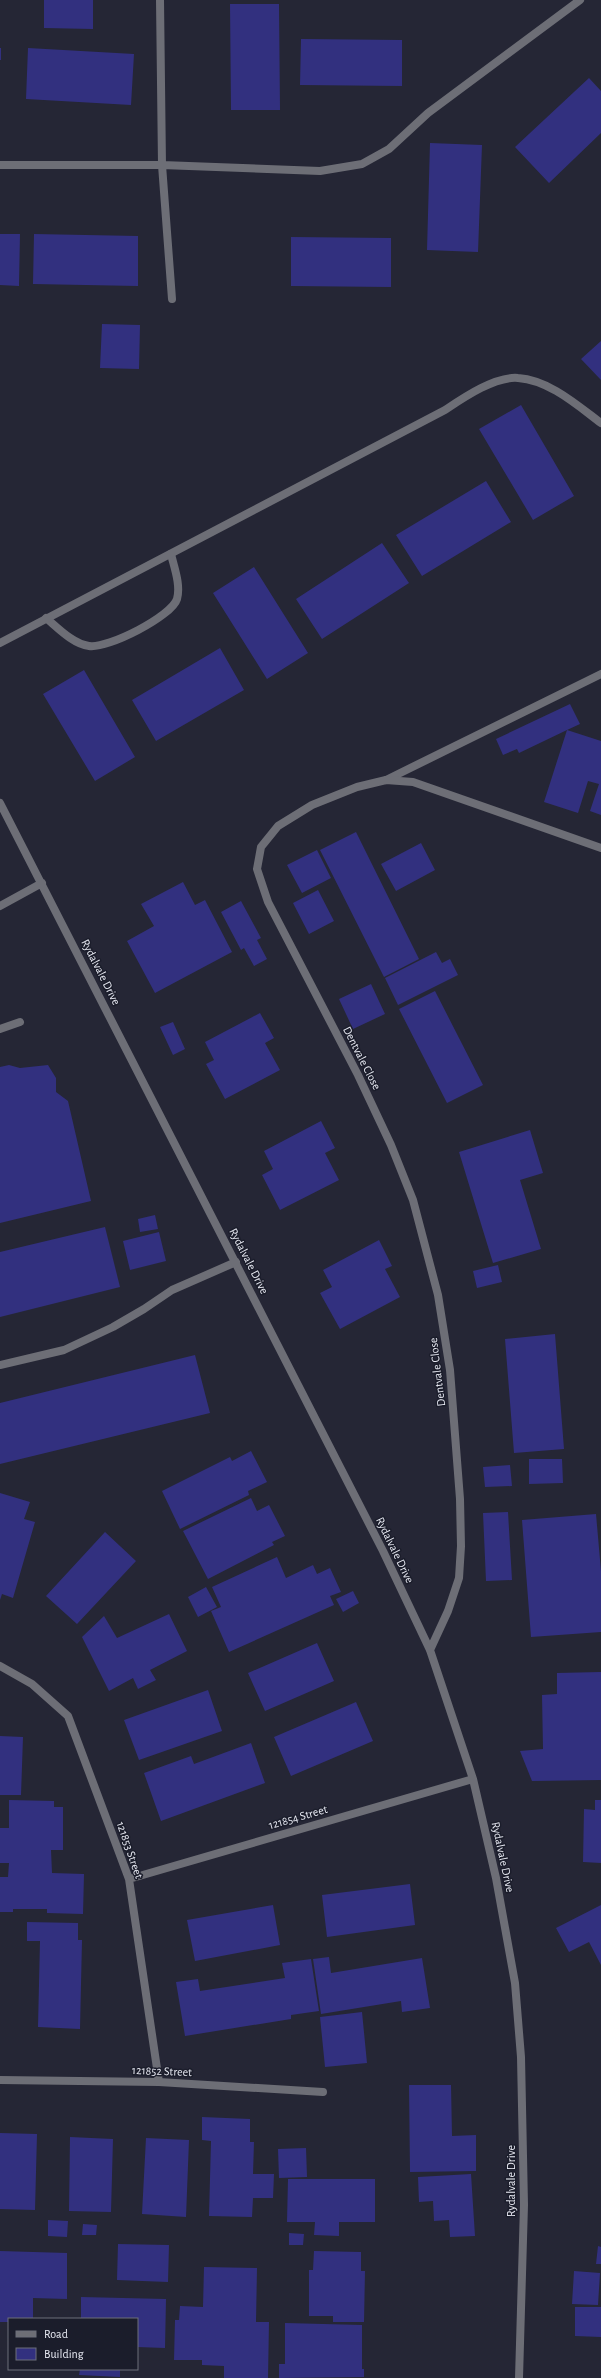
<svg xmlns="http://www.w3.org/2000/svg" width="601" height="2378" font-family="'Alegreya Sans',sans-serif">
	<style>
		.building { fill: #32307f }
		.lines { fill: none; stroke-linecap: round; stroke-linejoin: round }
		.service { stroke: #6d6e76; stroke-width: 8 }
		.minor { stroke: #6d6e76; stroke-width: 8 }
		.labels { text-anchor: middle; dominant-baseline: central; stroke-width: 3; stroke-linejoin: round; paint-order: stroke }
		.street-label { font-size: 12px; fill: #e7e9f2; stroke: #1b1d2b }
	</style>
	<rect width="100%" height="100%" fill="#252635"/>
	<!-- building -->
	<path class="building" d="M44 0H93V29L44 28Z
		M230 4H279L280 110H231Z
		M301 39 402 40V86L300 85Z
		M0 48H1V60H0Z
		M28 48 134 54 131 105 26 99Z
		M589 78 601 91V133L549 183 515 147Z
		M430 143 482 145 478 252 427 250Z
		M0 234H20L19 286 0 285Z
		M34 234 138 236V286L33 284Z
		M291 237 391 238V287L291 286Z
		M102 324 140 325 139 369 100 368Z
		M601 341V380L581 359Z
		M521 405 574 496 533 520 479 429Z
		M486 481 511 522 422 576 396 535Z
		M382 543 409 583 322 639 296 599Z
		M254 567 308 653 267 679 213 593Z
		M220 648 244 690 156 741 132 700Z
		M84 670 135 757 95 781 43 694Z
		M570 704 580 724 567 730 601 741V815L590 811 599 784 588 781 578 813 544 802 567 730 519 753 517 749 503 755 496 739Z
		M356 832 419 959 384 977 320 850Z
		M421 843 435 870 396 891 381 864Z
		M317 850 331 878 302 893 287 865Z
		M183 882 195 905 205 900 232 952 155 993 127 941 154 926 141 904Z
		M318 890 334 921 309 934 293 903Z
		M241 901 261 938 257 940 267 959 254 966 244 948 241 950 221 912Z
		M436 952 442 963 450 959 458 975 398 1005 385 978Z
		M371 984 385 1014 353 1029 339 999Z
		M435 991 483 1085 447 1103 399 1009Z
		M260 1013 274 1038 265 1043 280 1070 225 1099 206 1064 214 1060 205 1042Z
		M173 1022 185 1049 173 1055 160 1027Z
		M9 1065 20 1068 48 1065 56 1078V1092L68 1101 91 1201 0 1223V1067Z
		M321 1121 335 1148 325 1153 339 1180 280 1210 262 1175 273 1169 264 1151Z
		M530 1130 543 1173 520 1180 541 1249 493 1263 459 1152Z
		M155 1215 158 1229 140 1232 138 1219Z
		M105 1227 120 1287 0 1317V1252Z
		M159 1232 166 1261 130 1270 123 1241Z
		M379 1240 392 1266 385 1269 400 1297 340 1329 320 1293 332 1287 323 1270Z
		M498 1265 502 1282 477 1288 473 1271Z
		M555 1334 564 1449 514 1453 505 1339Z
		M195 1355 210 1413 0 1464V1403Z
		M251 1451 267 1482 248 1491 249 1495 180 1529 162 1491 230 1457 232 1461Z
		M529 1459H562L563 1483 529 1484Z
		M510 1465 512 1486 485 1487 483 1467Z
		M0 1493 30 1502 24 1519 35 1522 13 1598 2 1594 0 1600Z
		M251 1498 257 1511 269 1505 285 1536 272 1542 274 1545 208 1579 183 1531Z
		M508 1512 512 1580 486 1581 483 1513Z
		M596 1514 601 1571V1632L531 1637 522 1520Z
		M105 1532 136 1561 77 1624 46 1596Z
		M277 1557 286 1578 313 1565 317 1574 330 1568 341 1592 330 1596 334 1605 229 1652 211 1611 221 1607 212 1587Z
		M206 1587 217 1607 198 1617 188 1597Z
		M353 1591 359 1603 343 1612 336 1599Z
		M169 1614 187 1651 150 1670 156 1680 138 1689 133 1678 109 1691 82 1637 104 1616 117 1638Z
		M317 1643 334 1681 265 1711 248 1673Z
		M601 1672V1780L532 1781 520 1751 543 1749 542 1695 557 1694V1673Z
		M208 1690 222 1731 139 1760 124 1720Z
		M356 1702 373 1741 291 1776 274 1737Z
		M0 1736 23 1737 21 1795H0Z
		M251 1743 265 1783 161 1821 144 1773 191 1756 194 1764Z
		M9 1800 54 1801V1807H63V1850H51L52 1873 84 1874 83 1914 47 1913V1909H13V1912H0V1877H8L9 1863H0V1828H9Z
		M595 1800H601V1863L583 1862 584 1809 595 1810Z
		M410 1884 415 1925 327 1937 322 1895Z
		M273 1905 280 1945 195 1961 187 1920Z
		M601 1905V1965L589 1942 569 1952 556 1928Z
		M27 1922 78 1923V1940H82L80 2029 38 2027 40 1941H27Z
		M329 1957 331 1973 422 1958 430 2008 402 2012 401 2001 321 2014 313 1959Z
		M311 1959 319 2011 291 2015V2019L185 2036 176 1982 198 1979 200 1991 285 1978 282 1963Z
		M362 2012 367 2063 325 2067 320 2017Z
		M409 2085H451L452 2136 476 2135V2171L410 2172Z
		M202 2117 250 2119V2142H254L253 2174H274L273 2198H253L252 2217 209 2216 211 2141 202 2140Z
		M0 2133 37 2134 35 2210 0 2209Z
		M70 2137 113 2139 111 2212 69 2211Z
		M146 2138 189 2140 186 2217 142 2214Z
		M306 2148 307 2177 279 2178 278 2149Z
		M471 2174 475 2236 450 2237 449 2220 434 2221 433 2201 419 2202 418 2177Z
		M288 2179H375V2222H339V2236L314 2235 315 2222H287Z
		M48 2220 68 2221 67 2237 48 2236Z
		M83 2224 97 2225 96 2235H82Z
		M289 2233 304 2234 303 2245H289Z
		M118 2244 169 2245 168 2282 117 2280Z
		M598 2246 601 2247V2264H596Z
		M0 2251 67 2253V2299L33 2298V2319H9V2322H0Z
		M314 2251 361 2252V2271H365L364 2322H333V2316H309V2270H313Z
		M204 2267 257 2268 256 2322H269L268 2378H224V2366L202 2365V2360H174L175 2320H179L180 2306 203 2307Z
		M574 2271 600 2273 598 2305 572 2304Z
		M81 2297 166 2299 165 2348 137 2347V2319H81Z
		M575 2307H601V2337L575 2336Z
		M285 2323 362 2325V2369H364V2377L279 2378V2364H285Z
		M80 2369H120V2377L79 2375Z"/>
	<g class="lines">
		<!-- service -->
		<path class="service" d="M46 618C58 628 73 644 89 646 108 649 172 616 177 599 181 585 174 567 171 554
			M386 780 601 674
			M0 1029 20 1022
			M0 1365 64 1350 113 1327 144 1309 172 1290 236 1262"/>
		<!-- minor -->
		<path class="minor" d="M160 0 162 165 172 299
			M0 165H162L320 171 362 164 389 149 428 113 580 0
			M0 643 445 410C463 398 495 376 518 378 549 380 577 405 601 423
			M0 803 383 1551 430 1650 473 1779 496 1878 515 1983 521 2057 524 2205 519 2378
			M0 906 42 883
			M430 1650 448 1611 459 1578 461 1546 460 1499 450 1370 438 1295 413 1200 391 1145 358 1075 268 902 257 869 261 847 278 826 312 805 357 787 386 780 413 782 601 848
			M0 1666 32 1684 68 1716 129 1879 159 2082
			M129 1879 473 1779
			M0 2080 159 2082 323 2092"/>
	</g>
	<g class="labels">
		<!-- street labels -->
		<g class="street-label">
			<text transform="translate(101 972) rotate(63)">Rydalvale Drive</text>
			<text transform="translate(362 1058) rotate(63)">Dentvale Close</text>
			<text transform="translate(249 1261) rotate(63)">Rydalvale Drive</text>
			<text transform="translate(437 1372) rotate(-97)">Dentvale Close</text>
			<text transform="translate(395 1550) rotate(64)">Rydalvale Drive</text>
			<text transform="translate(298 1817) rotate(-16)">121854 Street</text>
			<text transform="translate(130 1850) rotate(71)">121853 Street</text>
			<text transform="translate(503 1857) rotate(78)">Rydalvale Drive</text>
			<text transform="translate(162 2071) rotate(2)">121852 Street</text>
			<text transform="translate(511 2181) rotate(-90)">Rydalvale Drive</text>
		</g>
	</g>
	<!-- legend -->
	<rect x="8" y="2318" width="130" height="52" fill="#1b1d2b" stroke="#6d6f7b"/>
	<rect x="16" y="2331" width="20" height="6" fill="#6d6e76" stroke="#6d6f7b"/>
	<text x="44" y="2338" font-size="12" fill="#e7e9f2">Road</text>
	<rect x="16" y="2348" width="20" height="12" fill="#32307f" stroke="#6d6f7b"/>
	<text x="44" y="2358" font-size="12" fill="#e7e9f2">Building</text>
</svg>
